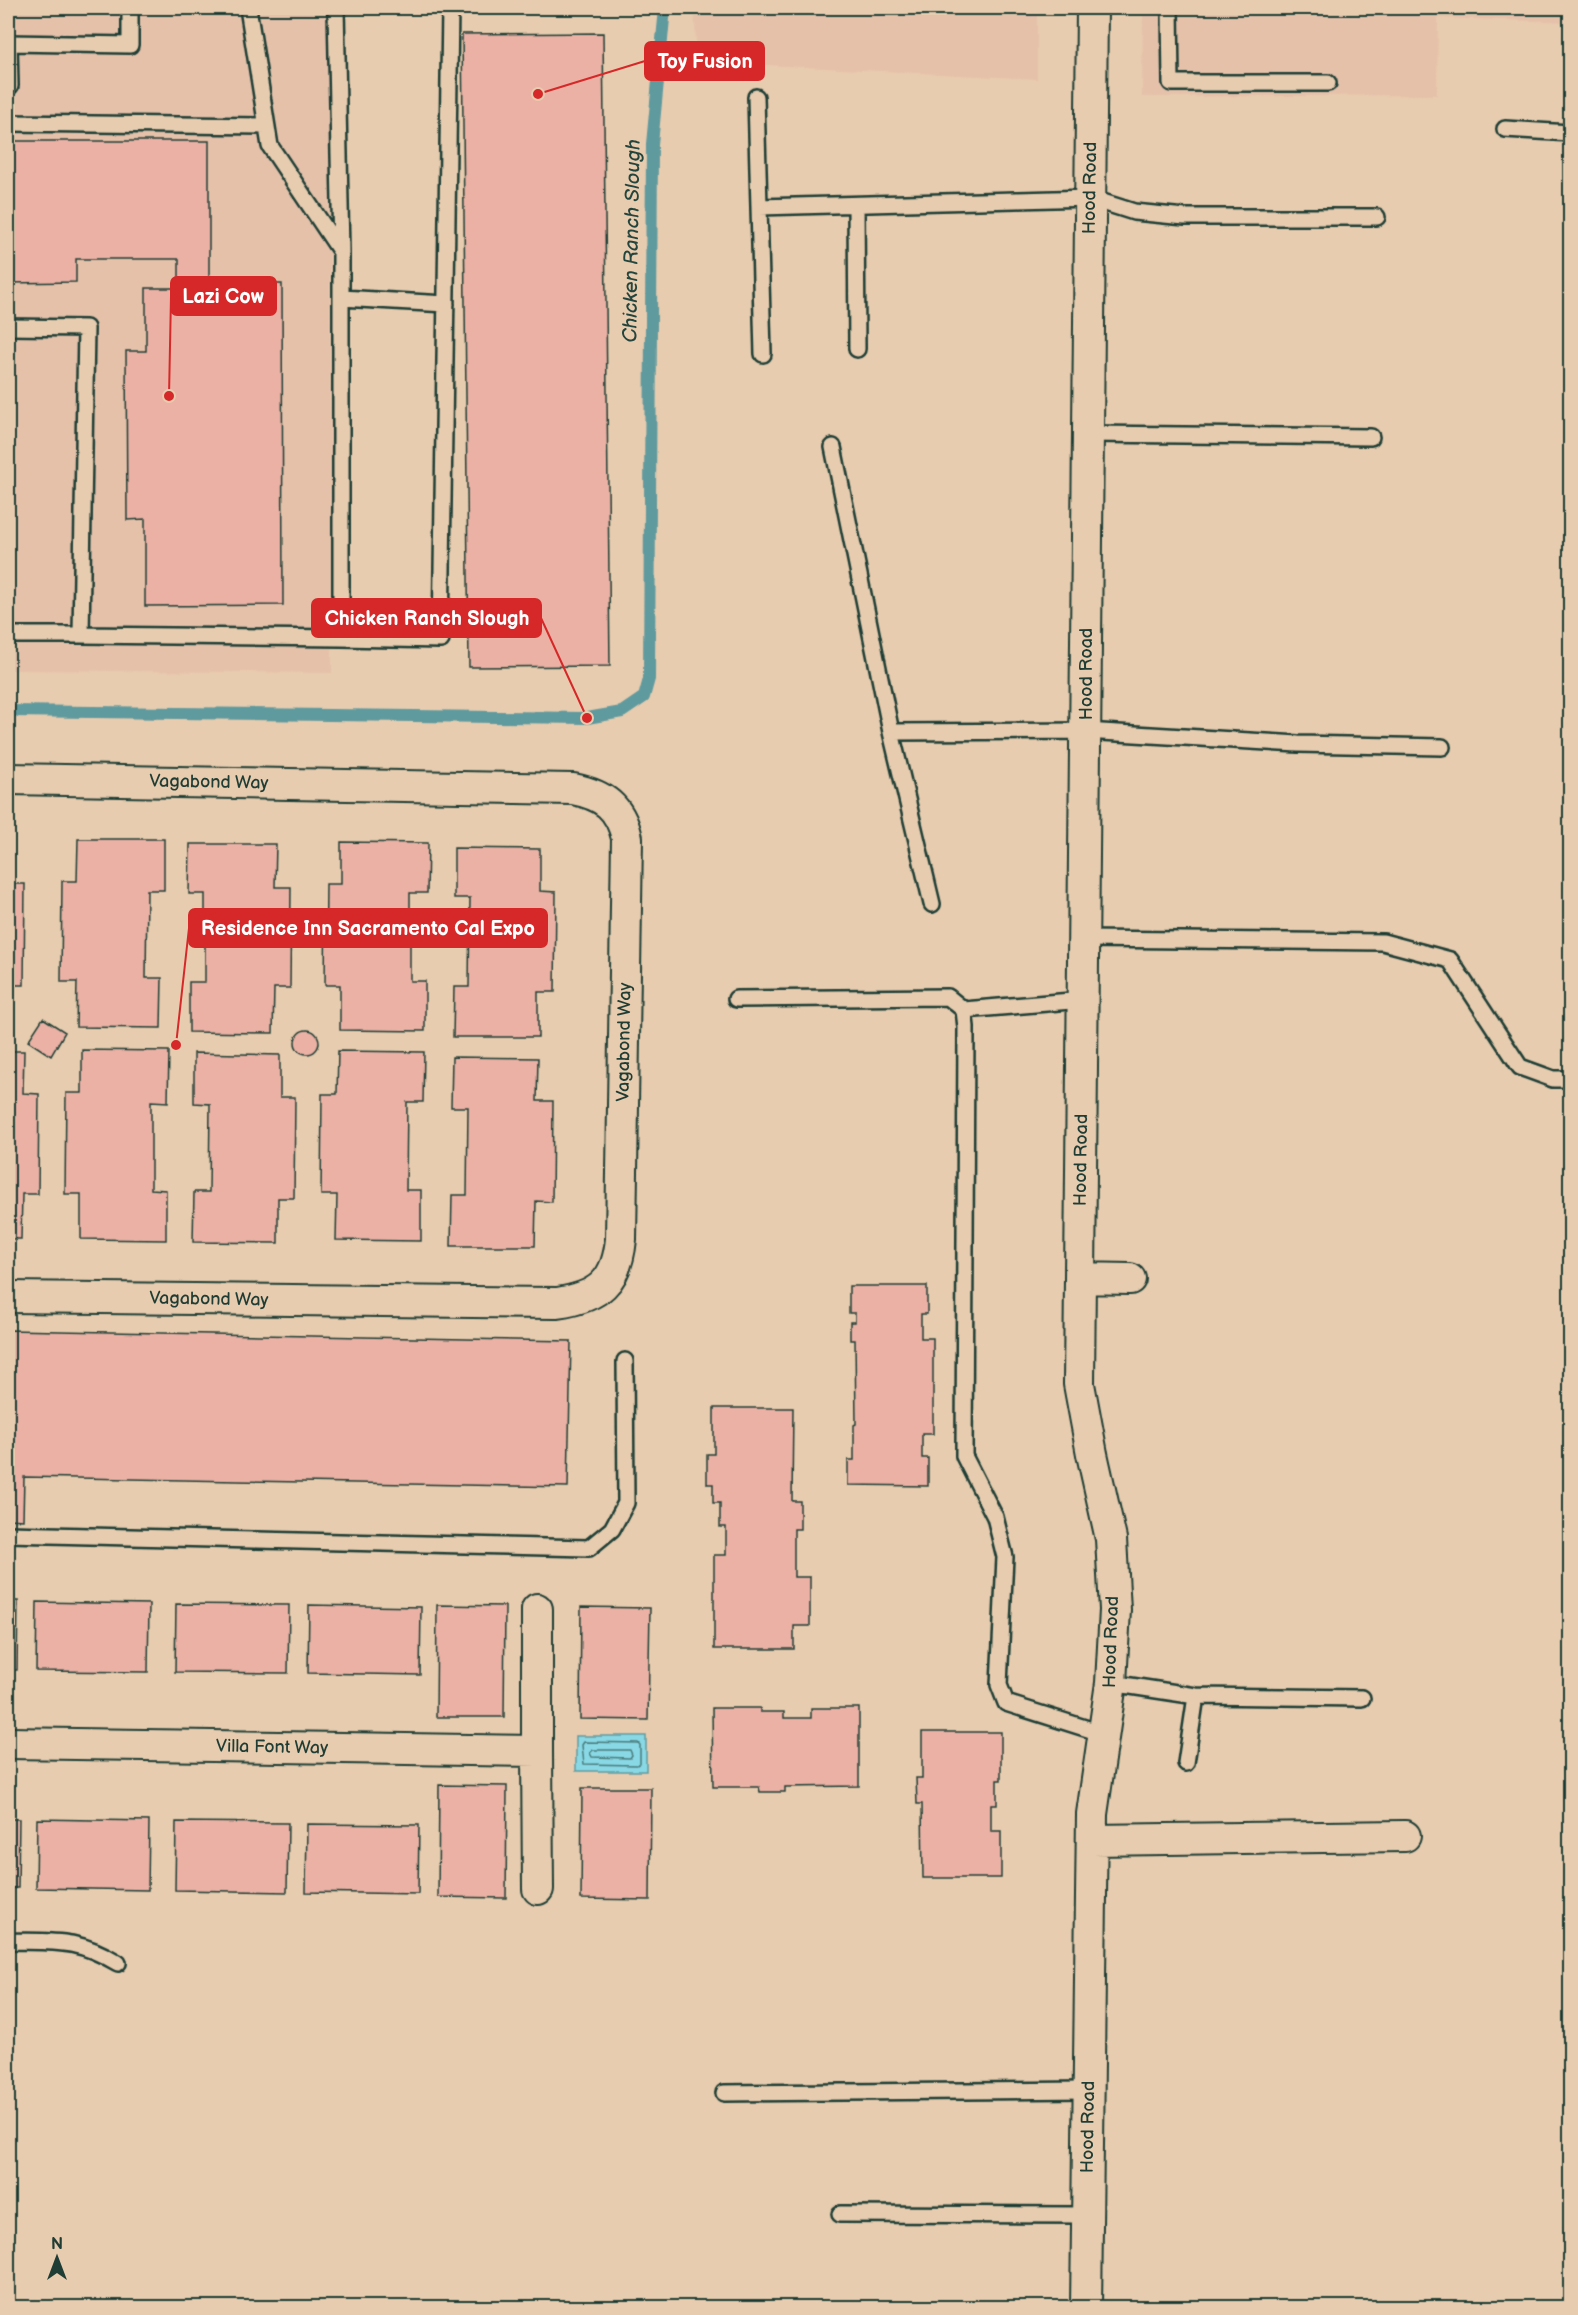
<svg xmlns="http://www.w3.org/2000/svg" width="1578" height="2315" font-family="'Balsamiq Sans',sans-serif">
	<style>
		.built { fill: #e5c1aa }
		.water { fill: #89d8e5; stroke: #5f9a9e; stroke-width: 1.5 }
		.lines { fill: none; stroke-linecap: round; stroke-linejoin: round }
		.shore { stroke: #497b7b; stroke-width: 1.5 }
		.stream { stroke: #5f9a9e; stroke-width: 12 }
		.building { fill: #eab1a4; stroke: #1f3d34; stroke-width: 1.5 }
		.lane-casing { stroke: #1f3d34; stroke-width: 20 }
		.street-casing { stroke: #1f3d34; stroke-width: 34 }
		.lane { stroke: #e8ccaf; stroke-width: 15 }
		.street { stroke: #e8ccaf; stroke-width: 30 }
		.labels { text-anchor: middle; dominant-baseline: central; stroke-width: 5; stroke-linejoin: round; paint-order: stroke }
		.street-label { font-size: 18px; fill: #1f3d34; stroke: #e8ccaf }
		.water-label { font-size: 20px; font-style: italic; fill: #24453d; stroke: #e8ccaf }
		.leader { fill: none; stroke: #d62828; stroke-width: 2 }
		.callout-dot { fill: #d62828; stroke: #e8ccaf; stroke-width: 2 }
		.callout { fill: #d62828; stroke: #d62828; stroke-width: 2 }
		.callout-label { font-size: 20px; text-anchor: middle; font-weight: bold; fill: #fff }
	</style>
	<rect width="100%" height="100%" fill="#e8ccaf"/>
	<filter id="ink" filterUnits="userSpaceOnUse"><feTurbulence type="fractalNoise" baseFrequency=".0167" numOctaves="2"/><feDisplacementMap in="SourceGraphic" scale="12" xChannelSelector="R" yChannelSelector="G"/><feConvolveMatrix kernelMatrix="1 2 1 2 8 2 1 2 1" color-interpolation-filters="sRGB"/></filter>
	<g filter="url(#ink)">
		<!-- built -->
		<path class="built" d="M8 8H329L332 673 8 670Z
			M694 8H1037V79L764 65 698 78Z
			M1143 8H1570V22L1438 18 1437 95 1142 97Z"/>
		<!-- water -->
		<path class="water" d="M576 1736H646V1771H576Z"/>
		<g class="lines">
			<!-- shore -->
			<path class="shore" d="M584 1742 638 1743 640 1745V1763L637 1765 584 1764 582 1745Z
				M593 1750H630L632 1755 630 1758 592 1757 590 1753Z"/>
			<!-- stream -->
			<path class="stream" d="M8 711 587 718 622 712 644 697 649 679 652 144 665 8"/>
		</g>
		<!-- building -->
		<path class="building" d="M603 33 610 666 469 667 462 34Z
			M8 141H209V284H282L283 605 145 606V519L127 520 126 351H146V288H179V259H76V282L8 283Z
			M78 839H164V890H147L146 978H162L161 1028 76 1027 77 982H61L62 881H77Z
			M8 841H9V884H25L24 985H8Z
			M341 842 428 843 427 893H410V981H425V1031L340 1030V985H325L326 884H341Z
			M190 844H276L275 887H291L290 988H274L273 1033 189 1032V982H205V894H189Z
			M454 848 540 849V891L556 892 555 992H538V1037H453L454 987H469L470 898H454Z
			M43 1018 65 1032 51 1056 28 1041Z
			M295 1042a12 12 0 1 1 24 0a12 12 0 1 1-24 0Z
			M82 1050 169 1051 168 1102 151 1101V1189L166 1190V1240L81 1239V1194H65L66 1093H82Z
			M8 1051H24L23 1093 39 1094 38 1194H22L21 1239H8Z
			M338 1051 424 1052 423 1102H407L406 1190H421V1241L336 1240 337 1195H321L322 1094H337Z
			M194 1053 280 1055V1097H295L294 1198H278V1243L193 1242 194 1192H209L210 1104 194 1103Z
			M452 1057 538 1058 537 1101H553L552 1202 536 1201 535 1246H451L452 1195H467L468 1107H451Z
			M849 1286H927V1314H921V1338H933V1434H922V1458H928V1486L848 1485V1460H854V1425L856 1424 855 1340H850V1322H855V1313H849Z
			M8 1330 571 1341 568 1487 24 1477 23 1520 8 1519Z
			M714 1408H793L792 1501H800V1529H794V1577H810V1626H794V1649H714V1555H726V1527H720V1503H713V1484H707V1454H714Z
			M8 1601H18L17 1670H8Z
			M37 1602 149 1604 148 1672 36 1671Z
			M176 1604 289 1605 288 1673 175 1672Z
			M309 1605 421 1607 420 1675 308 1673Z
			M437 1605 505 1606 504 1717H436Z
			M581 1607 650 1608 648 1720 580 1719Z
			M712 1708H760V1712H784V1718H811V1708H859V1786L785 1787V1792H760L759 1787H713Z
			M922 1732H1001V1780H997V1805H991V1831H1001V1878H923L922 1804H917L916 1778H922Z
			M439 1785 507 1786 506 1898 438 1897Z
			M582 1788H651L650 1900 581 1899Z
			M8 1819H19L18 1888H8Z
			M37 1819 149 1821 148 1890 36 1888Z
			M176 1822 288 1823 287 1892 175 1890Z
			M307 1824 419 1825 418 1894 306 1892Z"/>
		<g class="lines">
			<!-- lane casing -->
			<g class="lane-casing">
				<path id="lane" d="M248 8 270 146 341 252V638L441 640 450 8
					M336 8 341 252
					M1170 8 1171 83H1328
					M8 86H10L9 43 130 45V8
					M756 97 759 207 1090 198 1134 212 1185 217H1377
					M8 123 267 126
					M1505 129 1570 133
					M856 205 857 349
					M759 207 763 354
					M341 298 446 304
					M8 327 86 328 81 635H8
					M1088 434 1371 437
					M833 447 891 732 1085 731 1298 744 1442 747
					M81 635 341 638
					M891 732 932 904
					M1083 939 1383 942 1450 960 1520 1067 1553 1079H1570
					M736 999 948 997 964 1010 966 1027 964 1456 995 1517 1005 1557 999 1685 1006 1703 1104 1734
					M964 1010 1083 1000
					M8 1534 589 1548 612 1529 626 1503 625 1361
					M1111 1683 1196 1696 1362 1698
					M1186 1763 1196 1696
					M8 1941C55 1942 76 1938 118 1963
					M724 2093 1088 2090
					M840 2214 1087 2215"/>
			</g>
			<!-- street casing -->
			<g class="street-casing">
				<path id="street" d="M8 779 573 789C604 795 620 807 627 838L621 1239C617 1282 599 1297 557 1303L8 1297
					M1080 1278 1130 1279
					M8 1743 537 1751 538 1889
					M537 1751V1609
					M1092 1840 1405 1836
					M1086 2308 1092 1814 1111 1683 1115 1610 1111 1539 1092 1454 1079 1384 1092 8"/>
			</g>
			<!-- lane -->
			<use href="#lane" class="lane"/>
			<!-- street -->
			<use href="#street" class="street"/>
		</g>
	</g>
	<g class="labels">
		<!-- street labels -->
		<g class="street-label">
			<text transform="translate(1090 188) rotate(-89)">Hood Road</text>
			<text transform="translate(1086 674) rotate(-90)">Hood Road</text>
			<text transform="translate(209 782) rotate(1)">Vagabond Way</text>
			<text transform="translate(624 1042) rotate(-89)">Vagabond Way</text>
			<text transform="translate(1081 1160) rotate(-89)">Hood Road</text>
			<text transform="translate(209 1299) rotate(1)">Vagabond Way</text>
			<text transform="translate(1111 1642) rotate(-88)">Hood Road</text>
			<text transform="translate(272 1747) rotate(1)">Villa Font Way</text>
			<text transform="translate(1088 2127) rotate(-89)">Hood Road</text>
		</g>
		<!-- water labels -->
		<g class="water-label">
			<text transform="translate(632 241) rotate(-89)">Chicken Ranch Slough</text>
		</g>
	</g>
	<!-- callouts -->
	<path class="leader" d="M538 94L645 61M169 396L171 296M587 718L541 618M176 1045L189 928"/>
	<g class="callout-dot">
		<circle cx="538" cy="94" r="6"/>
		<circle cx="169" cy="396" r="6"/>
		<circle cx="587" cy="718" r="6"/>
		<circle cx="176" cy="1045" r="6"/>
	</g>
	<g class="callout">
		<rect x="645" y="42" width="119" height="38" rx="6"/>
		<rect x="171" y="277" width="105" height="38" rx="6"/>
		<rect x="312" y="599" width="229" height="38" rx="6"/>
		<rect x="189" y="909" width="358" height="38" rx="6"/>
	</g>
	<g class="callout-label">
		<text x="705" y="68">Toy Fusion</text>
		<text x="223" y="303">Lazi Cow</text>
		<text x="427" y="625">Chicken Ranch Slough</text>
		<text x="368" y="935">Residence Inn Sacramento Cal Expo</text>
	</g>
	<!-- margin -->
	<rect width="1578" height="2315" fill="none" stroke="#e8ccaf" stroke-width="30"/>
	<rect x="15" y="15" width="1548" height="2285" fill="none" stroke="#1f3d34" stroke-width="2" filter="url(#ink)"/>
	<!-- north arrow -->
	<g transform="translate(57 2258)" stroke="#e8ccaf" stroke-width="4.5" paint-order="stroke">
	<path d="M0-4.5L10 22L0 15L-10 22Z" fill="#1f3d34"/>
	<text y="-9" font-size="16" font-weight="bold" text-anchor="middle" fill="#1f3d34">N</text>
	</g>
</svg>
